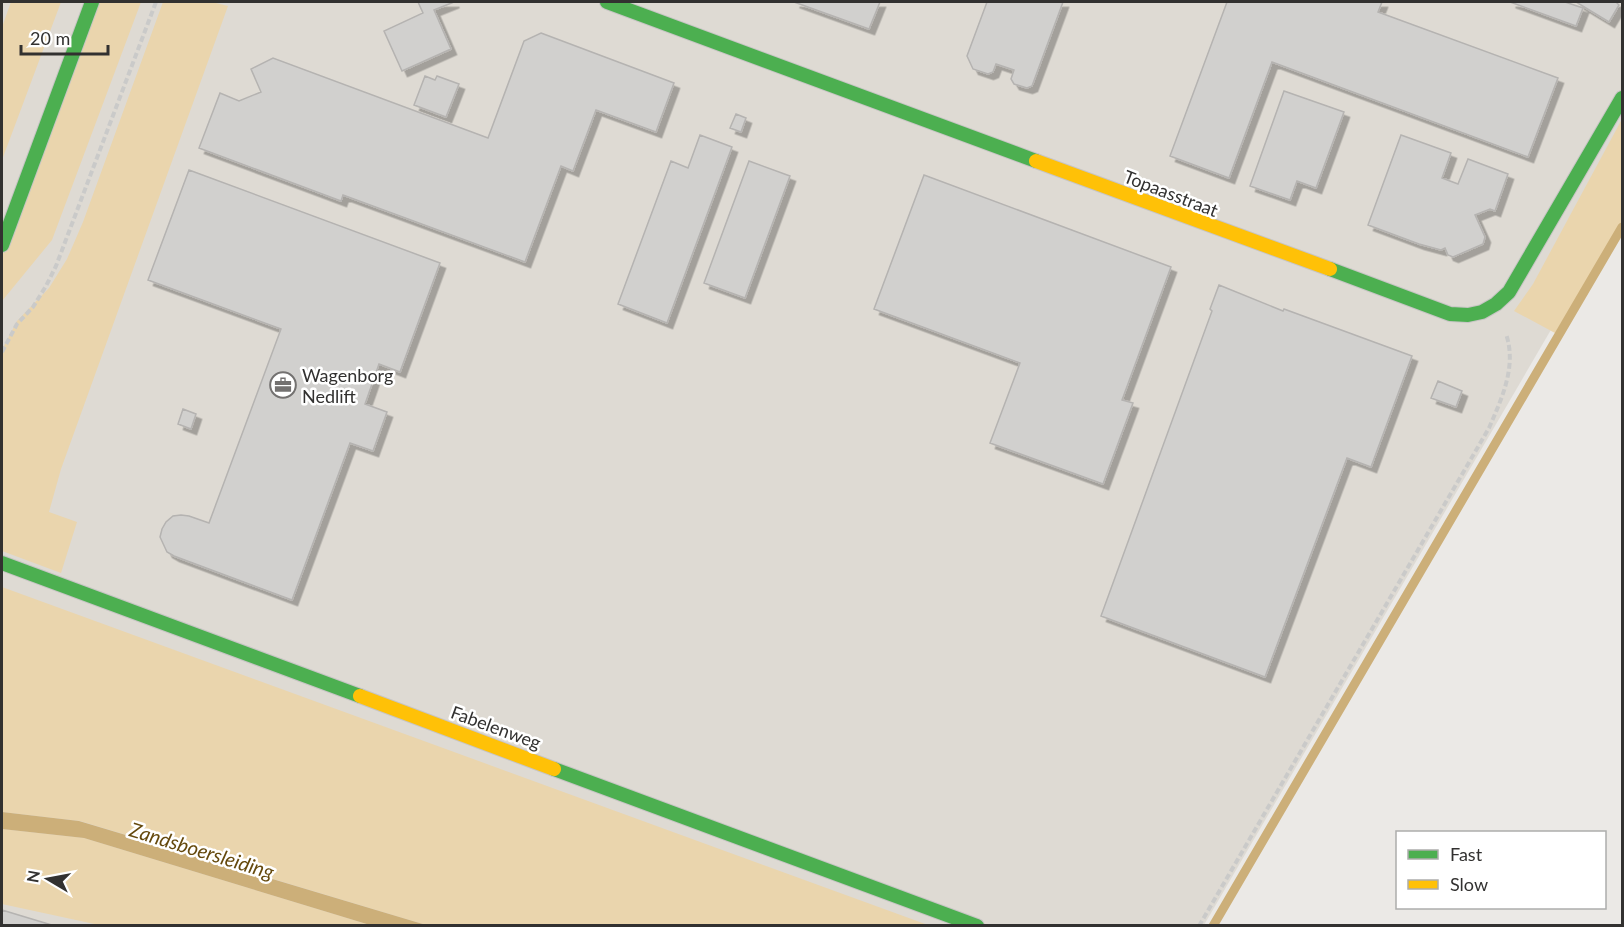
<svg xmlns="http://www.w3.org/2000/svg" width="1624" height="927" font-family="Lato,sans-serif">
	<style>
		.built { fill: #dedad3 }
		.green { fill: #ead5ad }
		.water { fill: #ccaf79 }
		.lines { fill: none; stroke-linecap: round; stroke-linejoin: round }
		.stream { stroke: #ccaf79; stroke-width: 9 }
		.building { fill: #d1d0ce; stroke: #b5b3b1; stroke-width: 1.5; filter: url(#shadow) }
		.fast-casing { stroke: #c7c5c4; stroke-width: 16 }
		.slow-casing { stroke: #c7c5c4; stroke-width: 16 }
		.path { stroke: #cacac9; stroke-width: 4; stroke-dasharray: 6 3; stroke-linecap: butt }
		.fast { stroke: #4caf50; stroke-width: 14 }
		.slow { stroke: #ffc107; stroke-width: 14 }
		.labels { text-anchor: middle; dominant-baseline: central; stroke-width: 5; stroke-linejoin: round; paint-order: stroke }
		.street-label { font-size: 18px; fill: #323130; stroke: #fff }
		.poi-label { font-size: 18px; fill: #323130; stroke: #fff; text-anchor: start }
		.water-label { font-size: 20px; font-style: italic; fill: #65490d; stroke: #fff }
	</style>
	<defs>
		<filter id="shadow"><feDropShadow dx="5.5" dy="5.5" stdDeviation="0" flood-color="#0004"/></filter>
	</defs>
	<rect width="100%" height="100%" fill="#ebe9e6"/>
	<!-- built -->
	<path class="built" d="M2 2H1622V208L1204 925 2 926Z"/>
	<!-- green -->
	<path class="green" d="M11 2H61L2 160V27Z
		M94 2H141L52 240 2 301V254Z
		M163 2H212L228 6 61 469 49 512 77 522 61 573 2 551V350L17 321 49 288 67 259 83 222Z
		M1622 119V223L1555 333 1514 311 1533 284Z
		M2 587 928 925H426L80 821 2 812Z
		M2 829 84 838 370 925H99L2 904Z"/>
	<!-- water -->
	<path class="water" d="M2 812 79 821 426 925H370L84 838 2 829Z"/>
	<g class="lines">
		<!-- stream -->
		<path class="stream" d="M1213 926 1622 227"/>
	</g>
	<!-- building -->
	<path class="building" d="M418 2H454L434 10 451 49 402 71 384 31 423 13Z
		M794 2H880L869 29Z
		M987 2H1063L1032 86 1027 88 1014 84 1011 79 1014 70 996 64 993 72 988 74 973 69 967 56Z
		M1227 2H1382L1378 12 1558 78 1528 157 1272 62 1229 178 1170 156Z
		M1510 2H1565L1583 8 1576 26Z
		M1576 2H1616L1619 5 1609 22Z
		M541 33 674 83 656 132 596 110 573 171 561 166 525 262 343 195 341 201 199 148 220 93 239 101 261 92 251 69 273 58 488 138 524 41Z
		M425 76 435 80 437 76 459 84 446 117 414 105Z
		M1284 91 1344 112 1316 188 1297 181 1290 200 1250 186Z
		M736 114 746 118 741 132 730 128Z
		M700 135 732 147 667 323 618 304 671 161 688 168Z
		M1401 135 1451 153 1442 178 1458 184 1468 159 1508 174 1495 211 1490 209 1475 215 1485 237 1483 244 1453 257 1448 255 1445 248 1441 250 1419 244 1368 225Z
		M749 161 790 176 745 298 704 283Z
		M189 170 440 263 400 372 379 364 365 404 387 412 373 451 350 443 292 600 174 556 167 552 160 537 162 529 166 522 173 516 181 515 189 516 209 523 281 329 148 280Z
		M924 175 1171 267 1122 400 1133 403 1103 484 990 443 1020 363 874 309Z
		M1219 285 1283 311 1284 309 1412 356 1371 467 1347 458 1265 677 1101 616 1212 311 1210 309Z
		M1438 381 1462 391 1456 407 1431 398Z
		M183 409 196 414 191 429 178 424Z
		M2 910 55 926H2Z"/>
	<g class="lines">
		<!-- fast casing -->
		<g class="fast-casing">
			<path id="fast" d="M607 2 1036 161
				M2 245 92 2
				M1330 269 1450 314 1468 315 1482 312 1496 304 1509 292 1622 98
				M2 563 360 696
				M554 769 977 926"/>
		</g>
		<!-- slow casing -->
		<g class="slow-casing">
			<path id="slow" d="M1036 161 1330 269
				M360 696 554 769"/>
		</g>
		<!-- path -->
		<path class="path" d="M2 352 17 324 33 307 46 286 56 266 156 2
			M1199 926 1489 428C1502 398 1517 366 1506 334"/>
		<!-- fast -->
		<use href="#fast" class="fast"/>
		<!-- slow -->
		<use href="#slow" class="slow"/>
	</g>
	<!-- icons -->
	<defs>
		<g id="office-ring" transform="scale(1.35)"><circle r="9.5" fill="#fff" stroke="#737170" stroke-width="1.5"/><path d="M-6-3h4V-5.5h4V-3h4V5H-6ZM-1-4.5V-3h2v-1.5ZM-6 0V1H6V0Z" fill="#737170"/></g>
	</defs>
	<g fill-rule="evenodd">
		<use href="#office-ring" x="283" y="385"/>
	</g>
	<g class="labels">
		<!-- street labels -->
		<g class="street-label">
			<text transform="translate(1171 193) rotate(21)">Topaasstraat</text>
			<text transform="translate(496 727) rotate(20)">Fabelenweg</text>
		</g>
		<!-- poi labels -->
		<g class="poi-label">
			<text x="302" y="375">Wagenborg<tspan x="302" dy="21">Nedlift</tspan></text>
		</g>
		<!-- water labels -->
		<g class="water-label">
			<text transform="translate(202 850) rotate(17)">Zandsboersleiding</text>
		</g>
	</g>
	<!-- border -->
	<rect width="1624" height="927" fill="none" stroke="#323130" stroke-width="6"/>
	<!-- legend -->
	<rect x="1396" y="831" width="210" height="78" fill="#ffffff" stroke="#adadac" stroke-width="1.5"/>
	<rect x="1408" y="850" width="30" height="9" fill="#4caf50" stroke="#adadac" stroke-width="1.5"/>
	<text x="1450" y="861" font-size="18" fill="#323130">Fast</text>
	<rect x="1408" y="880" width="30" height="9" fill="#ffc107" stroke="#adadac" stroke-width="1.5"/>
	<text x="1450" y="891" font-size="18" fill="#323130">Slow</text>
	<!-- north arrow -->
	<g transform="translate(48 879) rotate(280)" stroke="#ffffff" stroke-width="4.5" paint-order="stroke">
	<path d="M0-4.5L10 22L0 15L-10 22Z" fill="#323130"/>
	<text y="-9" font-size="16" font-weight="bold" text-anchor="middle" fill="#323130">N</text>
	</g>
	<!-- scale -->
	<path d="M21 45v9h87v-9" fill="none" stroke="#323130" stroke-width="3"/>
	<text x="30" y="45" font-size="18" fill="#323130" stroke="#ffffff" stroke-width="4.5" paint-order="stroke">20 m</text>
</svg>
